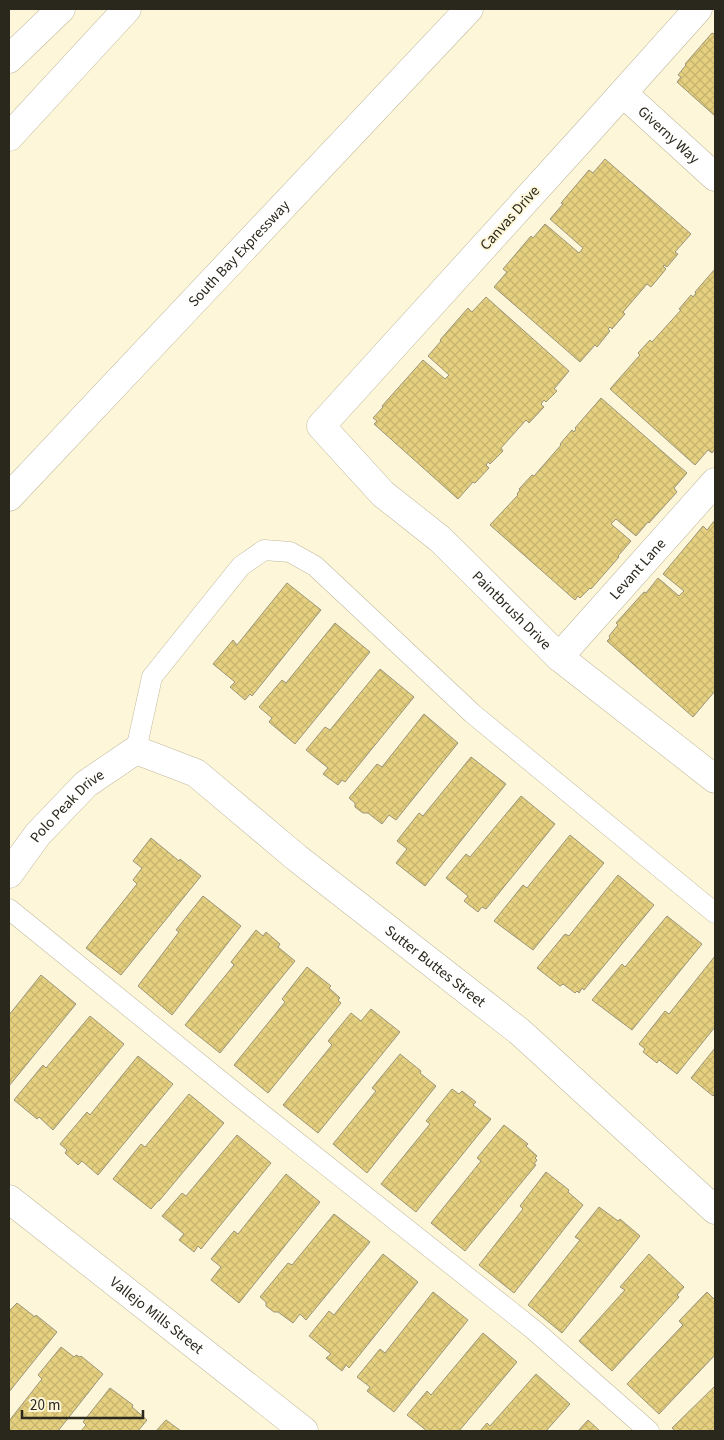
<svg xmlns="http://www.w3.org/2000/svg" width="724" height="1440" font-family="'Source Sans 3',sans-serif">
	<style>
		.building { fill: url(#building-cross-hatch); stroke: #9c957b }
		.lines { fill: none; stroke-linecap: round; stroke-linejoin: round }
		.lane-casing { stroke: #bfb89d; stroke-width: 21 }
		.street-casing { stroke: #bfb89d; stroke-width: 29 }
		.highway-casing { stroke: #bfb89d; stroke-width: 29 }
		.lane { stroke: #fff; stroke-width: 20 }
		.street { stroke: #fff; stroke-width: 28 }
		.highway { stroke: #fff; stroke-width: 28 }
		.labels { text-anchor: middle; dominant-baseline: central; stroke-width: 4; stroke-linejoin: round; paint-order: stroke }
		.street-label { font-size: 15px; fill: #2a271c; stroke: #fdf6d9 }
	</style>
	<defs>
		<pattern id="building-cross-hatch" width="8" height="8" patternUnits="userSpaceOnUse" patternTransform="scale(1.25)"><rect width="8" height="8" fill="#e5d080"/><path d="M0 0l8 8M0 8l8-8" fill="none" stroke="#c5b36e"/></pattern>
	</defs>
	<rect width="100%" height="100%" fill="#fdf6d9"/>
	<!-- building -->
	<path class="building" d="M715 32V116L677 82 681 77 678 75 686 65 685 64 712 33 714 34Z
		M605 159 691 234 675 252 678 254 667 267 664 265 663 266 666 269 651 287 647 284 623 312 625 314 612 329 610 327 608 329 610 331 597 347 595 345 580 362 494 287 507 272 503 269 531 236 533 238 545 224 579 253 583 248 550 219 563 204 561 203 589 170 593 173Z
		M715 269V449L712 453 708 450 695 465 610 389 640 355 638 353 650 340 652 342 681 310 679 309 691 295 693 297 696 293 695 292Z
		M486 297 569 371 554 389 557 391 546 402 544 400 541 404 544 407 529 423 526 420 501 448 503 451 490 464 488 462 486 465 489 468 475 483 473 482 458 499 374 424 377 421 373 418 383 407 382 406 423 360 445 379 449 375 428 356 441 341 440 340 468 308 472 312Z
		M601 398 687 473 674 488 677 492 649 523 648 522 636 536 616 519 611 524 631 541 618 556 619 557 591 589 590 588 580 598 578 596 575 600 490 525 518 495 517 494 520 490 519 489 532 475 534 476 561 445 560 444 572 430 574 432 576 429 575 428Z
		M715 520V691L693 717 607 641 610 638 609 636 618 625 616 623 644 592 646 593 658 578 679 596 684 591 663 574 703 526 707 530Z
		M287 583 321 610 252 696 250 694 245 700 230 687 235 682 213 664 233 640 237 645Z
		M335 623 370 652 295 744 269 722 272 718 259 707 282 680 286 683Z
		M380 669 414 697 345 782 342 780 338 785 323 774 328 768 306 750 325 727 330 730Z
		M424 714 458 743 396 820 389 815 382 824 368 813H363L355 807V803L349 798 377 764 382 767Z
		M471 757 506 784 425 886 396 863 407 849 397 841 419 813 423 816Z
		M521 796 555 824 486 909 482 907 478 912 464 901 468 896 446 878 466 854 470 857Z
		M570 835 604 863 533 950 494 921 523 885 527 888Z
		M151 838 179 861 180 859 201 876 121 975 86 948 137 884 133 880 142 868 133 861Z
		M618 875 654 905 584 990 582 988 579 993 577 991 575 993 563 984 560 986 537 968 565 934 569 936Z
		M203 896 241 926 172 1015 138 986 179 932 176 930Z
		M667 916 702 944 632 1030 592 1000 622 964 625 967Z
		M256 930 263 936 266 932 280 944 278 947 295 961 220 1053 185 1025 234 965 231 962Z
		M715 956V1027L677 1074 659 1060 657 1063 643 1052 645 1049 639 1044 665 1011 669 1014Z
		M307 967 331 986 329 988 340 998 338 1000 341 1003 268 1093 234 1065 285 1002 282 999Z
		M41 975 76 1004 9 1086V1015Z
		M371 1009 400 1032 318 1133 283 1105 332 1045 328 1041 351 1013 361 1021Z
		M90 1016 124 1044 53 1130 39 1117 37 1119 14 1100 43 1065 46 1068Z
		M715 1048V1097L714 1095 713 1096 691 1078Z
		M400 1054 421 1071 420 1073 436 1086 367 1173 333 1144 376 1091 372 1088Z
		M138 1056 173 1084 98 1175 82 1161 78 1165 65 1153 67 1150 60 1144 87 1112 90 1115Z
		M452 1089 459 1094 462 1091 476 1102 473 1105 491 1119 416 1212 381 1184 430 1124 426 1121Z
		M189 1094 224 1123 159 1201H158L151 1209 113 1179 141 1144 145 1147Z
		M504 1125 528 1144 526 1146 537 1156 535 1158 537 1160 534 1164 536 1165 465 1251 431 1223 481 1161 477 1158Z
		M237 1135 271 1163 201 1249 198 1246 194 1252 179 1240 184 1234 162 1216 182 1193 186 1196Z
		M546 1172 569 1190 568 1192 583 1205 514 1293 479 1265 523 1209 520 1206Z
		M286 1174 320 1202 239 1303 211 1280 221 1267 211 1259 234 1231 238 1234Z
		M599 1207 618 1221 620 1219 640 1236 562 1333 528 1305 580 1240 575 1237Z
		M334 1214 370 1242 306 1320 300 1314 293 1323 278 1312H274L266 1306V1302L260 1297 288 1263 292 1265Z
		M383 1254 418 1282 349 1368 346 1365 342 1371 326 1358 331 1354 309 1336 329 1311 334 1315Z
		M649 1254 684 1287 677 1295 679 1297 612 1371 579 1341 625 1290 620 1287Z
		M433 1292 468 1320 394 1412 367 1391 370 1387 357 1377 380 1349 385 1353Z
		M707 1292 715 1300V1355L659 1414 627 1384 683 1325 679 1321Z
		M17 1303 35 1317 36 1315 57 1332 9 1392V1311Z
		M483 1333 517 1362 459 1431H427L407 1415 427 1391 431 1395Z
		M61 1347 74 1357 76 1355 80 1357 81 1356 103 1374 58 1431H9V1421L42 1379 38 1375Z
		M536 1374 570 1404 546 1431H480L487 1423 490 1426Z
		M715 1386V1431H676L672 1428Z
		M110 1388 133 1405 132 1407 147 1420 138 1431H81L86 1425 83 1422Z
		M166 1420 181 1431H156Z
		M588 1420 600 1431H578Z"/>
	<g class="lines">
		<!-- lane casing -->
		<g class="lane-casing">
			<path id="lane" d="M136 750 152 677 241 566 264 550 290 552 315 566 473 714 715 913
				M9 909 244 1100 534 1330 649 1431"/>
		</g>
		<!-- street casing -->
		<g class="street-casing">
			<g id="street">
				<path id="s1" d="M698 9 586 134 321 426 383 494 440 539 559 657 715 779"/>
				<path id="s2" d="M623 93 715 177"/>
				<path id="s3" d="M559 657 715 482"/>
				<path id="s4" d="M9 874 38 834 86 784 136 750 196 773 297 858 520 1032 715 1210"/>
				<path id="s5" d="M9 1199 304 1431"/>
			</g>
		</g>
		<!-- highway casing -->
		<g class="highway-casing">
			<g id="highway">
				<path d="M9 59 61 9"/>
				<path d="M9 137 127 9"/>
				<path id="s6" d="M9 497 469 9"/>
			</g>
		</g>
		<!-- lane -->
		<use href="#lane" class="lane"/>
		<!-- street -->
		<use href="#street" class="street"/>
		<!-- highway -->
		<use href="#highway" class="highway"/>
	</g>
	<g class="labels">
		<!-- street labels -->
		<g class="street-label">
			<text stroke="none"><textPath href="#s2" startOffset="62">Giverny Way</textPath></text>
			<text transform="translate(510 218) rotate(-48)">Canvas Drive</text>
			<text stroke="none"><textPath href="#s6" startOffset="335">South Bay Expressway</textPath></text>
			<text stroke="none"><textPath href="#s3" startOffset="118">Levant Lane</textPath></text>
			<text stroke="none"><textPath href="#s1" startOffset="828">Paintbrush Drive</textPath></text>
			<text stroke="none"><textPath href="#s4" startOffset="90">Polo Peak Drive</textPath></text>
			<text stroke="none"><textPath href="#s4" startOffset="551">Sutter Buttes Street</textPath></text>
			<text stroke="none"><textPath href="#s5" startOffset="188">Vallejo Mills Street</textPath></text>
		</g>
	</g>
	<!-- border -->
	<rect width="724" height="1440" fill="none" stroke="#2a271c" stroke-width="20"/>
	<!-- scale -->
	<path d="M22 1410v8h121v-8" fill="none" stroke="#2a271c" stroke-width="2.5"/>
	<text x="30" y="1410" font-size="15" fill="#2a271c" stroke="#fdf6d9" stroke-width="4" paint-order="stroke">20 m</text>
</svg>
